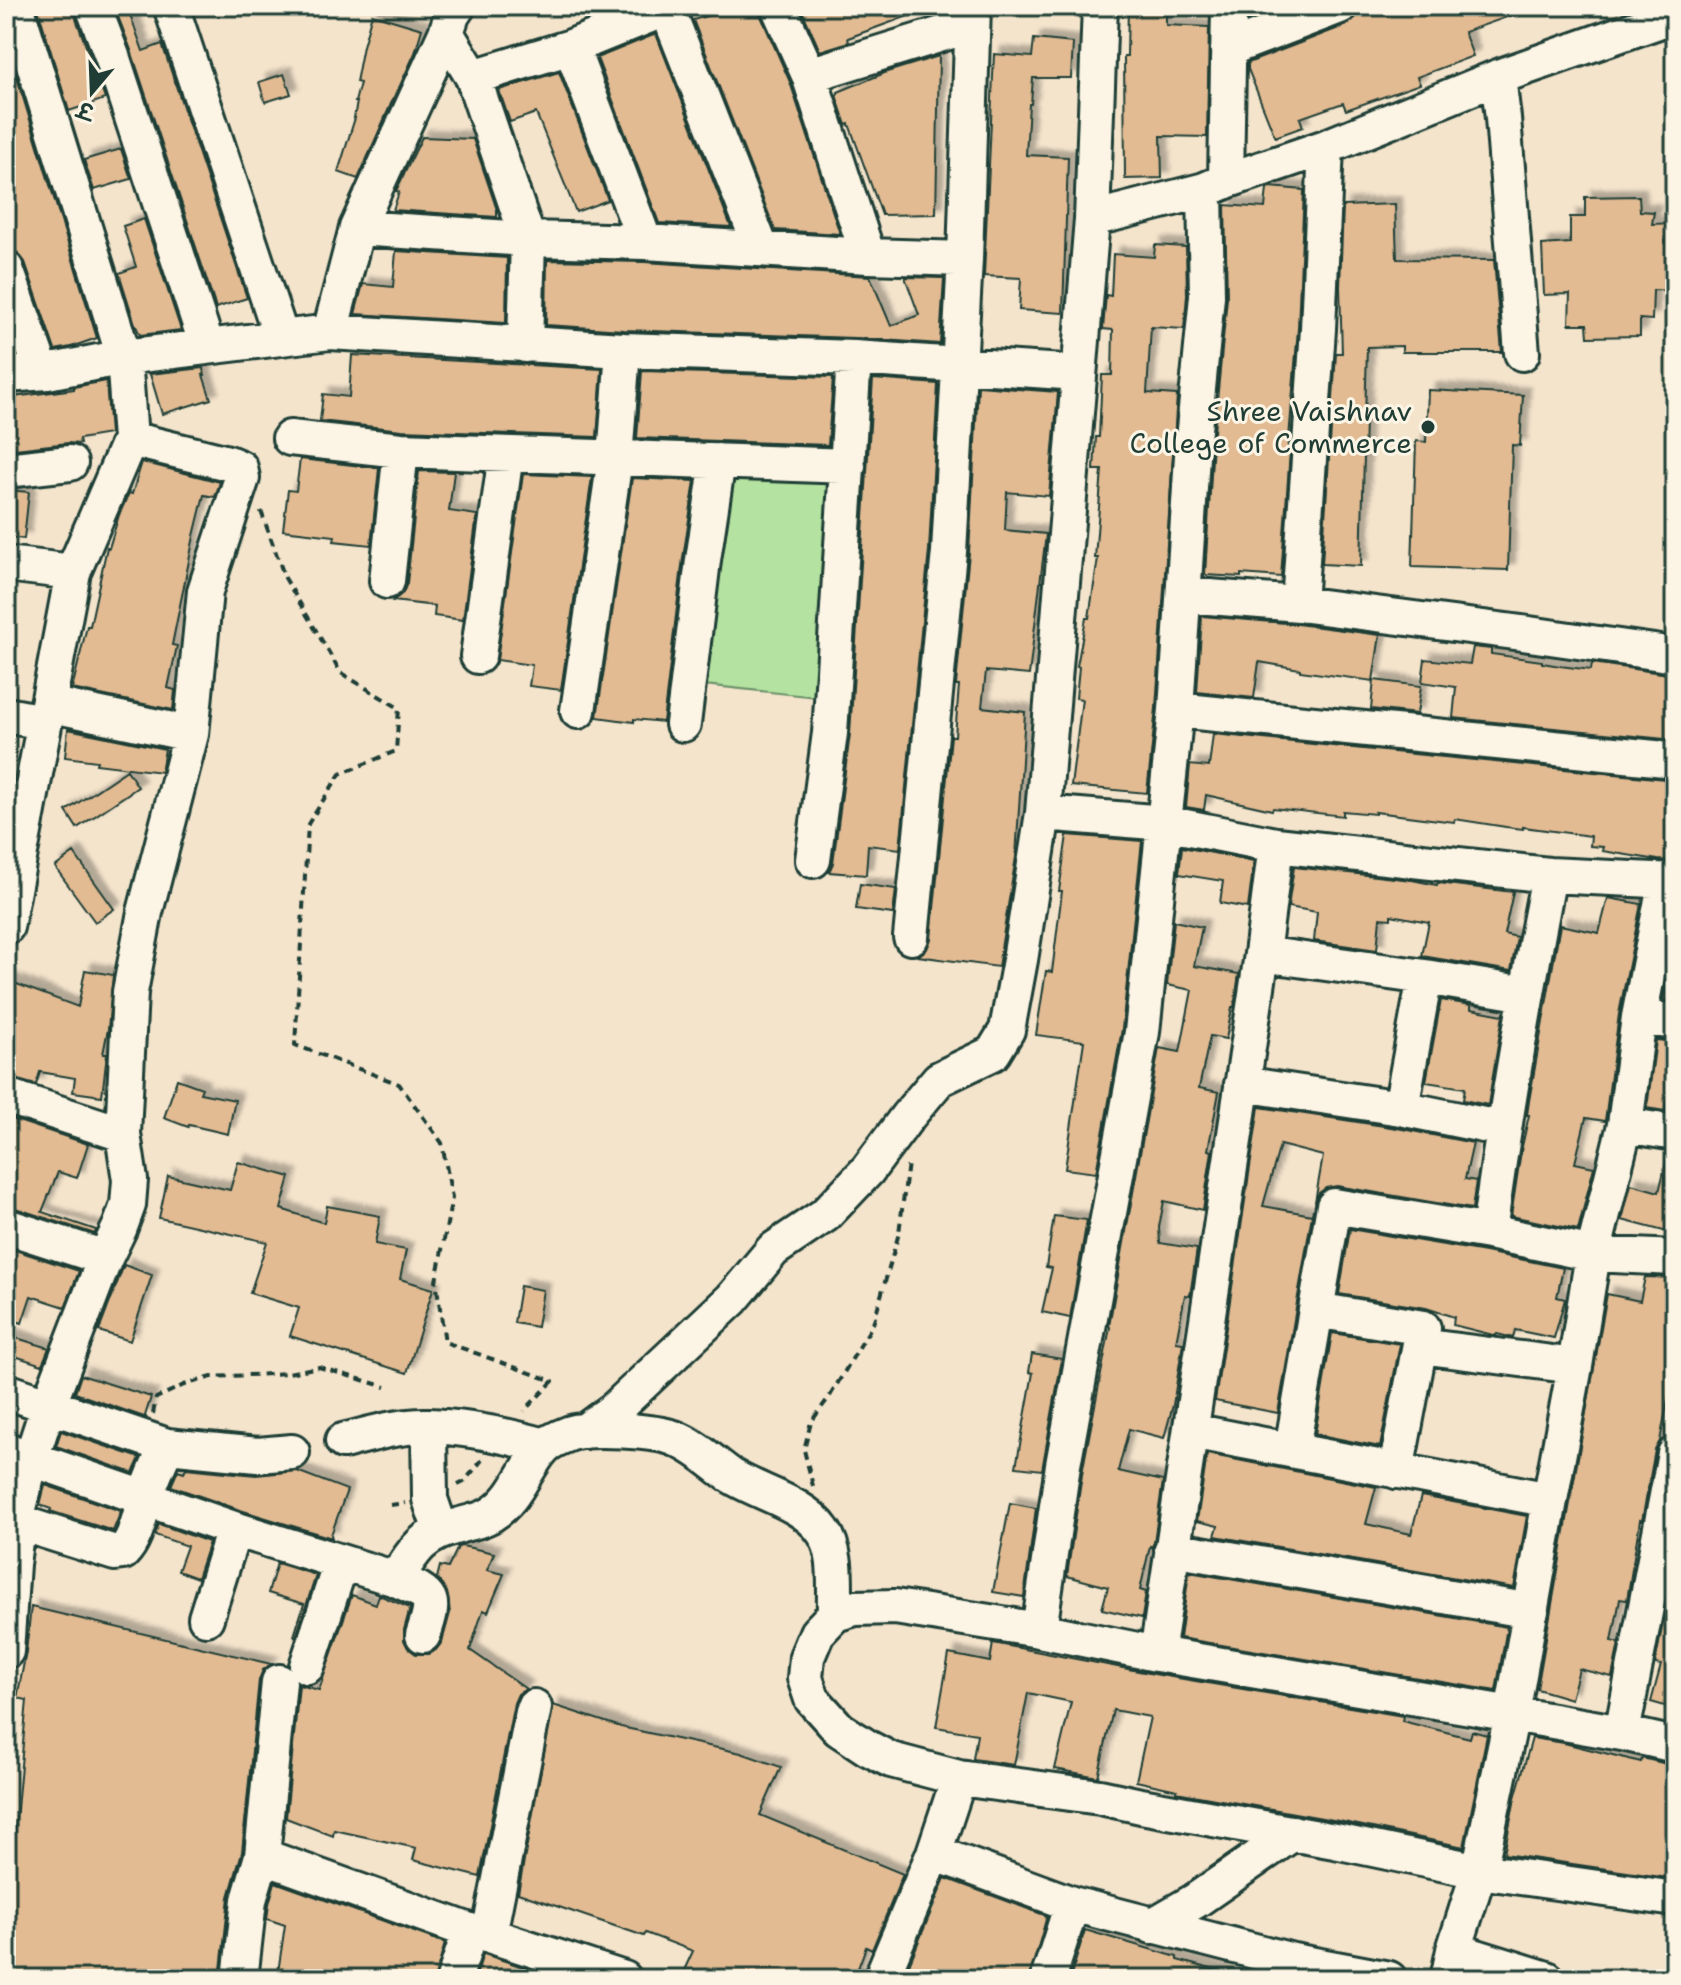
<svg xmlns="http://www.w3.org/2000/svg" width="1681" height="1985" font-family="'Shantell Sans','Playpen Sans Deva',sans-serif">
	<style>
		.green { fill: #b4e2a0; stroke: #6a906a; stroke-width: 2 }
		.building { fill: #e3bb93; stroke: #1f3d34; stroke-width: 2; filter: url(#shadow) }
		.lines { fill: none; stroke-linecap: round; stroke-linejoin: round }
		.minor-casing { stroke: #1f3d34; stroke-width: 40 }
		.path { stroke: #1f3d34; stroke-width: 4; stroke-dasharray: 8 6; stroke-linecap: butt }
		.minor { stroke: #fcf5e5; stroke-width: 34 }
		.poi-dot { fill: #1f3d34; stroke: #fcf5e5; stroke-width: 3 }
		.labels { text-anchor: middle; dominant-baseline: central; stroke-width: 6; stroke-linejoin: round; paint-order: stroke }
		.poi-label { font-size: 28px; fill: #1f3d34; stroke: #fcf5e5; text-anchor: end }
	</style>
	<defs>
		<filter id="shadow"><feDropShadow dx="7" dy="-7" stdDeviation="2" flood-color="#0004"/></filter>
	</defs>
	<rect width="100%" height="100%" fill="#f4e4cc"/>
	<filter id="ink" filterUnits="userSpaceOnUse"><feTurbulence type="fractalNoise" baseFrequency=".0125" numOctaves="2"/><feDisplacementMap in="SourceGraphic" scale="16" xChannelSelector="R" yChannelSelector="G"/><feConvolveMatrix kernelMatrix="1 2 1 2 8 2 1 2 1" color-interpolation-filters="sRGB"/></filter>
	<g filter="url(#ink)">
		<!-- green -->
		<path class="green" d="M725 463 831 474 816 697 695 684Z"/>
		<!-- building -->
		<path class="building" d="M37 6H73L74 13 105 99 69 111Z
			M114 6H127L143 51 162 44 247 298 216 308 131 50Z
			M740 6H758L760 14 790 82 840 234 775 230 693 20Z
			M800 6H930V8L848 38 849 42 820 51Z
			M1128 6H1166V25L1209 27 1207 137 1161 136 1162 178 1125 179 1124 56H1127Z
			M1385 6H1529L1530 9 1464 32 1473 56 1417 77 1420 84 1346 110 1343 103 1300 118 1303 127 1275 137 1248 69V63L1347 25 1357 16Z
			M372 14 422 29 415 53 398 90H397L358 179 338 172 355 118H354L357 102H355L360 83 356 82 363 46Z
			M656 34 731 227 659 223 597 58Z
			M1034 39 1073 43 1071 78H1033L1031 104H1029L1026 155 1068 157 1063 313 1019 310 1021 278 984 276 994 54 1032 57Z
			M6 42 97 338 71 347 55 350 25 262 18 253 6 250Z
			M939 56 936 214 882 215 849 124 846 125 836 95 838 94V92L887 72Z
			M559 72 608 200 576 212 536 113 510 122 499 90Z
			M284 74 291 94 265 102 259 82Z
			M422 137 473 139 497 210V217L393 210 399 192 396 191Z
			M121 149 131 179 94 190 84 160Z
			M1270 187 1304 190 1298 328 1288 451H1290L1281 577 1241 574V577L1205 575 1213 442 1227 298 1225 205 1265 208 1267 188Z
			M1639 196 1640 211 1654 212 1652 224 1675 223V291L1653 290 1652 320 1640 319V336L1588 337 1587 324H1569L1570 294 1544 295 1542 245 1570 243V217H1585V197Z
			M1395 204 1397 259 1494 260 1502 352H1402V346L1367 347 1361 566 1322 564 1336 353H1342L1340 287 1343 206Z
			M144 219 181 330 140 335 135 324 119 273 136 267 123 226Z
			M1155 245 1186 247 1187 295 1184 329 1151 327 1147 393 1177 395 1156 708 1147 793 1071 786 1082 699 1076 698 1079 667 1077 666 1086 618H1089L1098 558H1095L1102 470H1094L1096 437H1099L1102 375H1112L1113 330 1103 329 1106 295 1111 296 1113 254 1154 257Z
			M396 251 507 258 506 323 355 314 363 284 393 287Z
			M547 260 644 262 870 276 891 326 919 315 905 277 944 278 940 344 855 338 624 330 546 325Z
			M352 355 602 369 597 437 402 430 320 421 323 394 349 397Z
			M203 368 205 375H203L211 399 162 414 150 374Z
			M642 371 833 377 828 445 637 438Z
			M873 379 938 384 929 550 900 849 868 845 866 875 829 872 833 863 850 734Z
			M106 381 110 434 79 439 80 444 68 443 6 450V398L74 389V387Z
			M978 386 1058 392 1049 496 1007 492 1005 530 1046 534 1029 675 986 671 982 707 1025 712 1016 857 998 967 918 956 927 949 931 939 951 736H955L959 685H956L969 553Z
			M1428 390 1523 395 1520 446 1512 445 1508 570 1412 567 1416 441 1426 442Z
			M300 459 379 468 371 545 334 541 335 536 283 530 288 490 296 491Z
			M142 462 220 482 215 497 204 495 194 536 172 645 177 646 168 688 175 690 173 710 72 689 87 626H90L107 547 109 548 119 515 129 493 132 494Z
			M419 471 454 472 449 511 477 515 463 620 434 616 435 606 393 601 403 593 407 583Z
			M523 474 592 477 561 690 529 686 532 665 497 660Z
			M632 478 695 481 683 558 663 722 634 719V722L597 717Z
			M6 490 29 492 24 539 6 537Z
			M1202 616 1297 624 1380 635 1373 681 1300 671V669L1259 662 1254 698 1197 692Z
			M1473 647 1491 649V654L1542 661V663L1560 666 1591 670 1592 663 1675 675V740L1453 718 1456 687 1422 682 1425 659 1470 664Z
			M1374 680 1421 686 1417 714 1371 709Z
			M68 729 165 749 161 772 96 764 97 761 65 757Z
			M1213 734 1675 780V861L1658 860 1602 851 1603 847 1590 846 1591 836 1523 827V829L1506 827 1455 819 1454 822 1375 812V814L1343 811V816L1273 808 1272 810 1206 795 1204 810 1186 807 1190 765 1209 767Z
			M127 770 138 787 77 828 66 811Z
			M1067 835 1142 841 1122 1029 1096 1173 1065 1169 1084 1041 1036 1035 1046 971 1052 972 1062 891H1059Z
			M1182 847 1254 861 1248 908 1220 903 1223 881 1179 874Z
			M74 853 114 909 95 922 55 867Z
			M1294 867 1412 880 1437 885 1438 883 1513 892 1504 934 1517 937 1511 971 1422 956 1429 922 1391 915V919L1380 918 1377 950 1314 941 1317 912 1288 907Z
			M860 884 896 889 893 914 856 909Z
			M1608 898 1641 904 1619 1014 1605 1121 1586 1118 1575 1163 1594 1167 1578 1230 1511 1216 1521 1151 1529 1115H1527L1529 1101 1560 925 1599 933Z
			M1174 921 1202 927 1194 966 1239 974 1234 1007H1232L1226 1039 1210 1036 1199 1088 1219 1092 1208 1150 1212 1151 1203 1210 1164 1201 1159 1227 1160 1243 1197 1249 1190 1296 1185 1295 1176 1342 1183 1343 1173 1405 1164 1438 1129 1429 1118 1471 1163 1481 1154 1542 1152 1547 1150 1546 1140 1590 1146 1592 1142 1618 1102 1609 1108 1587 1067 1576 1083 1468 1110 1327 1109 1326 1159 1048 1180 1052 1192 990 1167 985Z
			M1675 938V1002L1663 1000Z
			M85 970 113 975 108 1029 103 1054H107L102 1096 73 1092 75 1078 40 1072 36 1085 6 1077V980L78 1007Z
			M1441 1000 1471 1005V1009L1503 1015 1488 1105 1463 1100 1465 1088 1426 1082Z
			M1656 1040 1675 1042V1076L1671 1075 1665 1111 1647 1108Z
			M177 1079 202 1088 200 1093 235 1100 228 1134 189 1125 188 1127 164 1118Z
			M1259 1107 1397 1128 1473 1143 1465 1179 1476 1181 1472 1209 1337 1186 1326 1188 1319 1193 1315 1202 1323 1156 1280 1145 1263 1206 1312 1215 1313 1209 1278 1413 1215 1401Z
			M6 1117 88 1144 77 1178 58 1172 42 1212 96 1230 95 1234 12 1207H6Z
			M1668 1154 1675 1155V1234L1622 1220 1631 1184 1659 1192Z
			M238 1162 290 1177 281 1209 324 1223 327 1206 380 1216 375 1244 406 1250 400 1279 433 1289 407 1373 290 1336 299 1308 250 1293 267 1242 159 1218 168 1176 230 1190Z
			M1054 1216 1087 1220 1070 1318 1042 1312 1052 1268 1046 1267Z
			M1350 1229 1485 1252 1563 1268 1557 1297 1565 1299 1554 1338 1515 1330 1513 1338 1497 1334 1496 1336 1493 1335 1453 1325 1454 1317 1426 1308 1339 1294Z
			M6 1247 79 1271 65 1307 31 1296 22 1323 6 1318Z
			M124 1265 152 1275 130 1341 99 1331Z
			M1645 1277 1675 1278V1362L1660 1441 1655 1450 1642 1521 1640 1520 1627 1600 1620 1599 1612 1641 1619 1643 1612 1677 1579 1669 1571 1699 1537 1689 1607 1294 1640 1301Z
			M520 1286 543 1290 537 1327 514 1323Z
			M1332 1333 1400 1344 1380 1447 1315 1434Z
			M10 1336 49 1348 42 1365 6 1353Z
			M1032 1354 1062 1359 1042 1470 1016 1467 1033 1373 1029 1372Z
			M81 1375 151 1397 145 1416 147 1418 75 1393Z
			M61 1431 140 1458 133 1473 56 1446Z
			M1207 1454 1376 1487 1366 1524 1411 1534 1421 1496 1527 1516 1514 1588 1215 1536 1218 1526 1197 1521Z
			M186 1468 256 1475 297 1471 347 1490 331 1535 332 1538 240 1510 171 1486 178 1470 184 1472Z
			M45 1485 121 1511 113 1531 50 1511 51 1509 40 1505Z
			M1010 1503 1036 1508 1024 1597 993 1592Z
			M159 1524 209 1542 197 1578 178 1571 187 1546 155 1535Z
			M462 1546 494 1553 487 1570 504 1574 488 1612 483 1610 470 1650 526 1689 518 1694 514 1703 480 1877 413 1860 416 1848 334 1830 333 1836 286 1818 299 1685 319 1690 352 1595 376 1604 379 1595 410 1608 404 1630V1640L408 1648 416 1654H428L436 1650 442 1642 450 1613 447 1592 437 1578 440 1566 448 1568 458 1547Z
			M1675 1561V1709L1651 1702 1661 1665 1655 1664Z
			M277 1563 316 1575 296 1637 294 1636 304 1604 268 1593Z
			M1189 1572 1507 1627 1496 1691 1180 1638Z
			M31 1607 271 1664 263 1670 259 1680 242 1852 229 1897 220 1979H6L14 1841 27 1700 17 1698 26 1652Z
			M993 1643 1154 1674 1403 1716 1402 1721 1470 1738 1472 1731 1487 1735 1464 1847 1339 1821 1176 1792 1177 1790 1136 1781 1150 1717 1113 1710 1098 1777 1055 1769 1071 1702 1028 1693 1014 1765 973 1759 977 1734 936 1727 949 1654 990 1662Z
			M553 1705 621 1727 741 1753 781 1767 760 1815 903 1874 872 1950 866 1947 854 1979H680L693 1951 646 1933 644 1936 518 1893Z
			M1532 1738 1564 1743 1641 1762 1642 1758 1675 1766V1879L1504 1854 1515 1798Z
			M945 1878 1047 1916 1029 1979H903Z
			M275 1882 445 1943 435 1979H277L285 1925 267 1919 269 1904Z
			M1085 1930 1177 1957V1960L1226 1973 1225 1979H1070Z
			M483 1954H484L559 1979H475Z"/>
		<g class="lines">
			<!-- minor casing -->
			<g class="minor-casing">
				<path id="minor" d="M93 6 112 56 207 346
					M171 6 281 337
					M458 6 452 15 446 33 473 77 528 239 525 345
					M666 6 761 248
					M778 6 809 75 868 256
					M571 47 645 242
					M1228 49 1340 6
					M809 75 971 25
					M473 77 571 47 672 6
					M1498 77 1503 118 1522 353
					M1226 181 1229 6
					M1092 219 1205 190 1226 181 1326 147 1498 77 1675 15
					M357 228 528 239 645 242 868 256 965 259
					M6 269 42 372
					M330 332 357 228 446 33
					M6 375 47 372 124 357 330 332 623 350 854 358 1079 373
					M290 438 401 450 848 466
					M6 470 70 463
					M6 564 73 572
					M387 581 401 450
					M1184 595 1299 604 1522 633 1675 655
					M1299 604 1318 329 1326 147
					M478 656 506 454
					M48 704 191 734 205 591 242 478 240 468 228 463 130 439
					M1176 710 1675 760
					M578 711 615 459 623 350
					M6 715 44 722
					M683 724 703 560 718 461
					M1043 813 1165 823 1276 845 1549 875 1675 881
					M813 860 830 733 854 358
					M6 927 73 572 130 439 124 357 16 6
					M911 937 949 552 965 259 973 6
					M1262 954 1425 977 1526 994
					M1639 1017 1675 1022
					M1242 1084 1401 1108 1503 1129
					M6 1096 123 1134
					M1401 1108 1425 977
					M1625 1125 1675 1133
					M6 1226 105 1258
					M1489 1232C1505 1113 1526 994 1549 875
					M1316 1310 1423 1328 1396 1471
					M1420 1346 1575 1366
					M6 1391 167 1446 258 1455 292 1452
					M429 1426 430 1499 441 1531
					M585 1431 615 1409 732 1299 773 1250 825 1215 867 1171 908 1116 939 1079 993 1053 1007 1030 1020 960 1043 813 1092 219 1100 6
					M1191 1431 1550 1500
					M343 1441C371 1434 400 1425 429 1426 468 1427 508 1436 545 1446
					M1292 1449 1334 1206 1489 1232 1593 1254 1675 1258
					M6 1450 234 1529 396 1579C432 1595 437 1595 423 1635
					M17 1522 115 1553 123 1552C136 1539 139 1517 145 1499 151 1481 159 1463 167 1446
					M1172 1549 1531 1611
					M396 1579C414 1550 422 1535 458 1526 469 1522 482 1521 492 1514 517 1499 525 1467 544 1447 550 1441 563 1436 571 1433 592 1427 654 1431 674 1438 695 1446 712 1462 730 1475 758 1493 803 1502 823 1531 839 1553 834 1588 835 1614
					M206 1618 234 1529
					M1039 1630 1063 1465 1142 1032 1176 710 1193 440 1207 296 1205 190
					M6 1651 12 1564 20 1504 31 1459 49 1404 105 1258 120 1227 128 1205 130 1180 123 1134 130 992 145 912 191 734
					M1157 1654 1262 954 1276 845
					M307 1666 341 1563
					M1622 1733 1675 1454
					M1675 1745 1622 1733 1512 1714 1157 1654 1039 1630 895 1607 855 1608 835 1614 817 1633 807 1657 805 1678 812 1699 839 1729 868 1748 891 1760 959 1778 1100 1797 1141 1806 1335 1841 1479 1871 1675 1899
					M934 1853 1072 1904 1293 1961 1389 1979
					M262 1856 470 1931 489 1935 624 1979
					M1152 1926 1195 1901 1293 1833
					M489 1935 534 1707
					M1454 1950 1547 1979
					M240 1979 249 1900 262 1856 279 1682
					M454 1979 470 1931
					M881 1979 934 1853 959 1778
					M1048 1979 1072 1904
					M1448 1979 1454 1950 1479 1871 1512 1714 1550 1500 1575 1366 1593 1254 1625 1125 1639 1017 1666 880"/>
			</g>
			<!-- path -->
			<path class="path" d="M261 511 285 578 341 673 399 708 396 751 340 774 308 824 295 1045 399 1084 442 1143 452 1198 436 1281 445 1342 553 1381 524 1411
				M153 1414 156 1398 184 1385 212 1377 288 1373 319 1367 386 1387
				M458 1485 464 1482 482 1460
				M813 1486 804 1450 811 1422 830 1396 873 1324 899 1233 908 1163
				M390 1505 405 1503"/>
			<!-- minor -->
			<use href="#minor" class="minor"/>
		</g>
	</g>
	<!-- markers -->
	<circle class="poi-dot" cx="1428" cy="427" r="8"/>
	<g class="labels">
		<!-- poi labels -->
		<g class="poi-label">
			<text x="1412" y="411">Shree Vaishnav<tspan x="1412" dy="32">College of Commerce</tspan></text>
		</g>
	</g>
	<!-- margin -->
	<rect width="1681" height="1985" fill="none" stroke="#fcf5e5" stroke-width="32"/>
	<rect x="16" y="16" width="1649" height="1953" fill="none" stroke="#1f3d34" stroke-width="3" filter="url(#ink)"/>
	<!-- north arrow -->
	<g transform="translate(92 92) rotate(199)" stroke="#fcf5e5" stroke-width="6" paint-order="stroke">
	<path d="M0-6L14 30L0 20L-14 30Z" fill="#1f3d34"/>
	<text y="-12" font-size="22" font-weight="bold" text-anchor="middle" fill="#1f3d34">उ</text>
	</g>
</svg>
